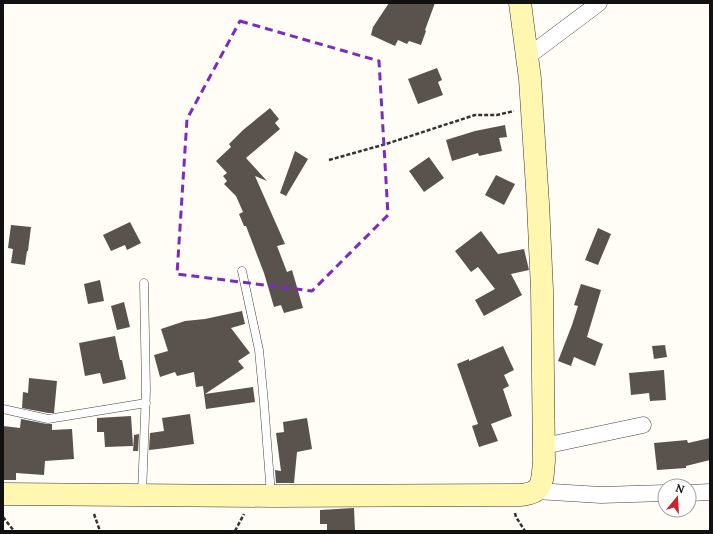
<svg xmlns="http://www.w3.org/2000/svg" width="713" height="534" font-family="Lora,serif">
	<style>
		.building { fill: #5a524d }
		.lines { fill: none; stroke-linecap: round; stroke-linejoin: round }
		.lane-casing { stroke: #444; stroke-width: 9 }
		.street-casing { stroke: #444; stroke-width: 17 }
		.secondary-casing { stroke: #333; stroke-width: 23 }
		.path { stroke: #333; stroke-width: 2.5; stroke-dasharray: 4 2; stroke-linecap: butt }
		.lane { stroke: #fff; stroke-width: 8 }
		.street { stroke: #fff; stroke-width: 16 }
		.secondary { stroke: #fff6b0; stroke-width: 22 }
		.marked { fill: none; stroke: #7b2cbf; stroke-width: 3; stroke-dasharray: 8 5; stroke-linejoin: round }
	</style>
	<rect width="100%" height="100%" fill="#fffdf5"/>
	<!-- building -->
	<path class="building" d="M389 3H435L425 30 426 31 421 45 409 41 407 44 398 40 395 46 371 35 373 27Z
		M437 68 442 80 438 82 443 95 418 104 408 79Z
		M270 108 279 119 275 123 280 129 246 158 267 181 255 176 285 244 277 246 287 272 292 270 303 308 284 313 281 305 274 307 264 273 246 226H244L239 214 243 212 236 196 224 184 227 181 223 176 227 173 216 161 231 147 229 144 243 130Z
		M505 125 507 137 499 138 502 151 479 156 478 153 452 161 446 140 475 131Z
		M295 151 308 159 286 196 280 193Z
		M429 157 444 178 424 192 409 171Z
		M496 175 515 184 504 205 485 195Z
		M130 222 141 243 127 250 125 245 111 251 103 235Z
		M11 225 31 227 28 251H27L25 265 11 263 13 249 8 248Z
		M598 228 611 234 598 265 585 260Z
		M481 231 498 254 524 249 529 270 511 274 522 295 484 316 475 300 495 289 478 267 471 272 455 251Z
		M100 280 104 301 88 304 84 284Z
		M581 284 601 290 587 337 603 344 595 366 574 357 571 366 558 361 572 325 578 306 574 305Z
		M124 302 130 327 117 330 111 306Z
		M242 311 245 324 231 328 250 353 238 361 244 368 205 394 253 387 255 402 206 409 203 386 196 387 194 372 177 376 175 372 160 377 154 355 168 351 161 329 185 321 205 319Z
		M115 336 120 360H122L126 379 103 384 100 373 85 376 79 343Z
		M665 345 667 357 654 359 652 346Z
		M503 346 514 370 504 375 509 386 503 389 512 416 491 424 498 441 479 447 472 426 478 424 457 364 469 359V361Z
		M664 370 666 400 650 401 649 393 631 395 629 373Z
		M29 378 57 381 54 413H48L22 408 23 392 28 393Z
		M190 414 194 444 166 448 149 450 150 433 164 431 162 418Z
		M131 416 133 446 105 447 104 432H97V418Z
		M307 418 312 449 297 452 294 483H276L275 470 281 471 276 433 284 432 283 422Z
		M21 419 47 424H52V430L72 429 74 459 45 461 44 475 16 473V480H3V426L20 428Z
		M139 434 138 451H133L134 435Z
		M710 438V460L686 466V468L657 470 654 443 687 440 688 443Z
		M354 508 355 531H327V524H320V510Z"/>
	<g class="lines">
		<!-- lane casing -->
		<g class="lane-casing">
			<path id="lane" d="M242 271 259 350 264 403 271 495
				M3 409 48 419 146 403
				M142 494 146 390 144 283"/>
		</g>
		<!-- street casing -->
		<g class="street-casing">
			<path id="street" d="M527 57 599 3
				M544 446 643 425
				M536 491 601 495 665 493
				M689 493 710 492"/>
		</g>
		<!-- secondary casing -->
		<g class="secondary-casing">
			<path id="secondary" d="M3 494 271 496 520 495C544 493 542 482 544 461L542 290 538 203 530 79 520 3"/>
		</g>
		<!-- path -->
		<path class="path" d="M329 160 386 144 475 115H497L514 111
			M515 513 516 517 525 531
			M94 514 100 531
			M3 517 14 531
			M235 531 244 514"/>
		<!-- lane -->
		<use href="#lane" class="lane"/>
		<!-- street -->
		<use href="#street" class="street"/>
		<!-- secondary -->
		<use href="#secondary" class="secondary"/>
	</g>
	<!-- marked area -->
	<path class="marked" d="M240 21 379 61 388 215 312 291 177 274 187 119Z"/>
	<!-- border -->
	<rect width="713" height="534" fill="none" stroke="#111111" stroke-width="8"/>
	<!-- north arrow -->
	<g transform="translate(677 498) rotate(18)"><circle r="19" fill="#ffffff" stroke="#a0a0a0"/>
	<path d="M0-3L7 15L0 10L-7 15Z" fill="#c4262e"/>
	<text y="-6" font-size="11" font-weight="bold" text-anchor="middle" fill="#111111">N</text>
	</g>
</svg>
